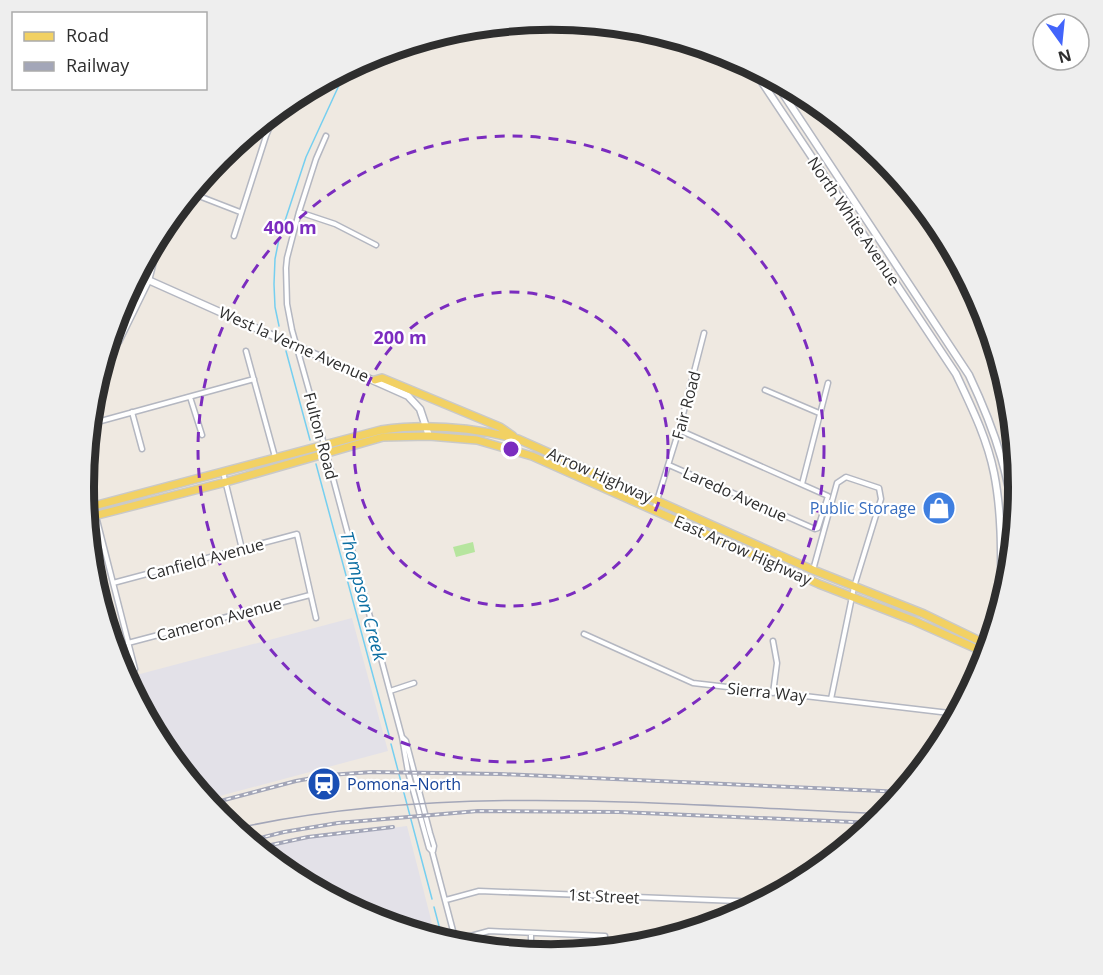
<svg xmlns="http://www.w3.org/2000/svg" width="1103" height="975" font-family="'Open Sans',sans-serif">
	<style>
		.industrial { fill: #e3e1e8 }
		.green { fill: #b6e59e }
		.pitch { fill: #c9ec9a }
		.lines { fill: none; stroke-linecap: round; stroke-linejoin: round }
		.stream { stroke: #75cff0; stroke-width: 1.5 }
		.street-casing { stroke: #b4b7c1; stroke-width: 7 }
		.secondary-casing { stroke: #b4b7c1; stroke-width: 9 }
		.primary-casing { stroke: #c9c9c9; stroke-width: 10 }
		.street { stroke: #fff; stroke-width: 4 }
		.secondary { stroke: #fff; stroke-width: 6 }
		.primary { stroke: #f2d163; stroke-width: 7 }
		.tram { stroke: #a3a6b8; stroke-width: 1.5 }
		.rail-casing { stroke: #a3a6b8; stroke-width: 4 }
		.rail { stroke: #fff; stroke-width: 1.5; stroke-dasharray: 4.5; stroke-linecap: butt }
		.ring { fill: none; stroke: #7b2cbf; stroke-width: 3; stroke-dasharray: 10 8 }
		.labels { text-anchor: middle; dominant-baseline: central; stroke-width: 4.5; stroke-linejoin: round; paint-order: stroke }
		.street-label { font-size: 16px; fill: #2e2e2e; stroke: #fff }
		.shop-label { font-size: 16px; fill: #366cbe; stroke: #fff; text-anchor: end }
		.transit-label { font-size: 16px; fill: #164399; stroke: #fff; text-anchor: start }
		.water-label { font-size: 18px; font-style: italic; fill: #0d6fa3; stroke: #fff }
		.rim { fill: none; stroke: #2e2e2e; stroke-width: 8 }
		.centre { fill: #7b2cbf; stroke: #fff; stroke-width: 3 }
		.ring-label { font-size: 18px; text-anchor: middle; font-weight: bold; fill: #7b2cbf; stroke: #fff; stroke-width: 4.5; stroke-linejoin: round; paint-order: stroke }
	</style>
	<rect width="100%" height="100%" fill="#efe9e1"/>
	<!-- industrial -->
	<path class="industrial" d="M352 618 388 751 205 800 162 747 125 678Z
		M407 826 436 939 372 920 291 876 258 850 312 838Z"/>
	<!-- green -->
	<path class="green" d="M473 542 475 552 456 557 453 547Z"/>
	<!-- pitch -->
	<path class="pitch" d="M1012 414 1019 488 1018 504 1002 427 1004 420Z"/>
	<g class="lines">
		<!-- stream -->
		<path class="stream" d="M279 326 275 307 274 284 275 259 279 239 306 157 346 70
			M286 351 310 440
			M316 464 389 735
			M391 744 432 899
			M434 907 443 941"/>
		<!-- street casing -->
		<g class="street-casing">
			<path id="street" d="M191 193 240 212
				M299 212 335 224 376 245
				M234 236 266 136 277 110
				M108 345 119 342 149 281 163 226
				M246 351 275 457
				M765 390 819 413
				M190 397 202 435
				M132 412 142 449
				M90 424 254 379
				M324 444 292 330 287 304 286 268 287 258 299 212 316 159 326 136
				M326 452 402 737 408 772 429 848 432 851 457 946
				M669 465 815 529 818 528 828 496 679 430
				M223 472 242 549
				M85 473 135 669
				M802 484 828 383
				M654 510 679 430 704 333
				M813 570 837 483 846 477 879 488 881 499 854 587 831 699
				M113 583 297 534 316 618
				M584 634 693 683 958 714
				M773 641 777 663 773 693
				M128 643 310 595
				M390 691 414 683
				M402 737 406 741 430 833 434 846 433 851
				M446 900 479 891 763 902
				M456 940 489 931 605 936 601 951
				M531 953V933"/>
		</g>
		<!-- secondary casing -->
		<g class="secondary-casing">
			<path id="secondary" d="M752 67 956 374C971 406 987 438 994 473 1003 518 1001 565 1001 611
				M772 77 969 375C994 428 1015 486 1014 545
				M137 275 408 396 420 409 429 436"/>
		</g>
		<!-- primary casing -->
		<g class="primary-casing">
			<path id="primary" d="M375 380 382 378 500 427 513 436
				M86 508 381 430C428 423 471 427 518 439L813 570 924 614 990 646
				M86 518 226 482 383 437 429 436 477 440 532 456 819 584 912 620 988 654"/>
		</g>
		<!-- street -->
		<use href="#street" class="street"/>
		<!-- secondary -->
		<use href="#secondary" class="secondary"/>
		<!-- primary -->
		<use href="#primary" class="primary"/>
		<!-- tram -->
		<path class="tram" d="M233 829C447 782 670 805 886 814"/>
		<!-- rail casing -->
		<g class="rail-casing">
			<path id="rail" d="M209 804 296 781 329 775 372 772 500 774 904 792
				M248 841 284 832 338 823 478 811 619 812 876 823
				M257 848 308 837 393 827"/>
		</g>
		<!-- rail -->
		<use href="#rail" class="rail"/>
	</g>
	<!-- distance rings -->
	<g class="ring">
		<circle cx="511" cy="449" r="157"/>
		<circle cx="511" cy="449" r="313"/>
	</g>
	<!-- icons -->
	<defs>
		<g id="shop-disc" transform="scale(1.725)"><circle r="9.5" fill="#3f7fe0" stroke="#fff"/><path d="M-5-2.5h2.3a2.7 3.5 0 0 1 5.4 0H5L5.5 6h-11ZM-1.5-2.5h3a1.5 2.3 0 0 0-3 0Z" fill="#fff"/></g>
		<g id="station-disc" transform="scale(1.725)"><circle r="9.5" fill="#1a4fb4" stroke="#fff"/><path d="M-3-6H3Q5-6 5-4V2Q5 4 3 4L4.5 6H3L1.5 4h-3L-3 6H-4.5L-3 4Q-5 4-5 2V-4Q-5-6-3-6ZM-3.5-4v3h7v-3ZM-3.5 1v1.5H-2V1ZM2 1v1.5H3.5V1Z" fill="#fff"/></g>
	</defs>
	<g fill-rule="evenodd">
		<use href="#shop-disc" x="939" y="508"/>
		<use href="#station-disc" x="324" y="784"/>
	</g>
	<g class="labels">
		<!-- street labels -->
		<g class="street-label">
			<text transform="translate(854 221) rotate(56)">North White Avenue</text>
			<text transform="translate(294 344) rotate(24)">West la Verne Avenue</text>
			<text transform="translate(686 405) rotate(-75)">Fair Road</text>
			<text transform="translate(321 436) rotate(75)">Fulton Road</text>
			<text transform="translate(600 475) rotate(24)">Arrow Highway</text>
			<text transform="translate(735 494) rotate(24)">Laredo Avenue</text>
			<text transform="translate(743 550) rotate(24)">East Arrow Highway</text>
			<text transform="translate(205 559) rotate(-15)">Canfield Avenue</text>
			<text transform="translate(219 619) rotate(-15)">Cameron Avenue</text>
			<text transform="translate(767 692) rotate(6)">Sierra Way</text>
			<text transform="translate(604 896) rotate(3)">1st Street</text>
		</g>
		<!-- shop labels -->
		<g class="shop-label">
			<text x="916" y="508">Public Storage</text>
		</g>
		<!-- transit labels -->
		<g class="transit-label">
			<text x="347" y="784">Pomona–North</text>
		</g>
		<!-- water labels -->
		<g class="water-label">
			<text transform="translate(364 596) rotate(75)">Thompson Creek</text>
		</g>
	</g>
	<!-- crop -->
	<path d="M0 0H1103V975H0ZM94 487a457 457 0 1 1 914 0a457 457 0 1 1-914 0Z" fill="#eee" fill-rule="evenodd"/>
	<path class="rim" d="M94 487a457 457 0 1 1 914 0a457 457 0 1 1-914 0Z"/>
	<circle cx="511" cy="449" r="9" class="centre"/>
	<g class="ring-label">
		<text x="290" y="234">400 m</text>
		<text x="400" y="344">200 m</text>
	</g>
	<!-- legend -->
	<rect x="12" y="12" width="195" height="78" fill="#ffffff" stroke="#ababab" stroke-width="1.5"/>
	<rect x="24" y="32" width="30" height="9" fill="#f2d163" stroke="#ababab" stroke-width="1.5"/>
	<text x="66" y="42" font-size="18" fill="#2e2e2e">Road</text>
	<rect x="24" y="62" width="30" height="9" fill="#a3a6b8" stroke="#ababab" stroke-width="1.5"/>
	<text x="66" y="72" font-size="18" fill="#2e2e2e">Railway</text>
	<!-- north arrow -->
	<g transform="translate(1061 42) rotate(165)"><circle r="28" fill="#ffffff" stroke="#ababab" stroke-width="1.5"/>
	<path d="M0-4.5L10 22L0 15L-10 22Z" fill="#4264fb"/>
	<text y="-9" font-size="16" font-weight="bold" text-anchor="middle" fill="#2e2e2e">N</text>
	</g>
</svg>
